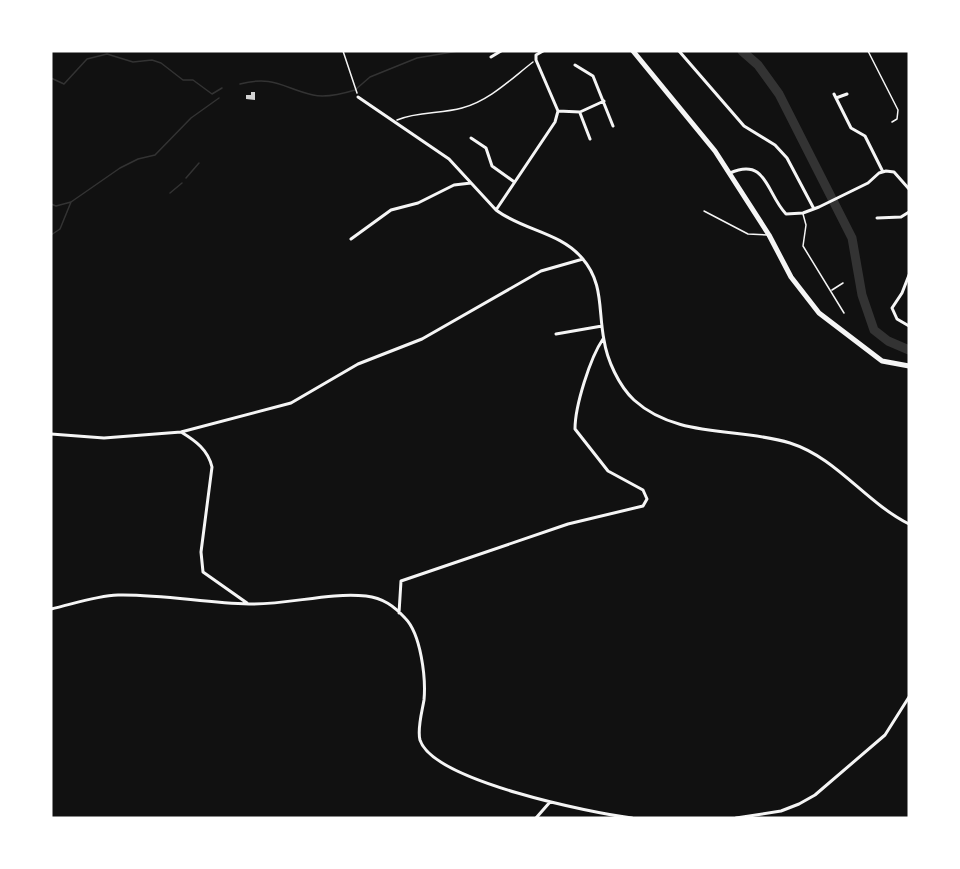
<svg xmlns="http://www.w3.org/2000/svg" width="960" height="869" font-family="Ubuntu,sans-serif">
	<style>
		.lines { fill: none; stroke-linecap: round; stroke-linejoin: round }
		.stream { stroke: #333; stroke-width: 1.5 }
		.river { stroke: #333; stroke-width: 9 }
		.building { fill: #d3d3d3 }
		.path { stroke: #f5f5f5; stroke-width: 1.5 }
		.service { stroke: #f5f5f5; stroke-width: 1.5 }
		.minor { stroke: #f5f5f5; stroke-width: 3 }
		.primary { stroke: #f5f5f5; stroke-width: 5 }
	</style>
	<rect width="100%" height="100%" fill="#111"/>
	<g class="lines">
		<!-- stream -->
		<path class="stream" d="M51 78 64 84 87 59 107 54 133 62 152 60 161 63 183 80H193L212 94 222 88
			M240 84C274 75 283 88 313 95 326 98 342 94 355 90
			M355 90 370 77 417 58 458 51
			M186 178 199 163
			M170 193 182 183
			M51 204 56 206 71 202 120 168 138 159 155 155 191 118 219 98
			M51 235 60 229 71 202"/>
		<!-- river -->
		<path class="river" d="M742 51 758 65 779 94 852 238 862 295 874 330 888 341 909 350"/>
	</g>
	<!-- building -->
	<path class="building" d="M251 92H255V100L246 99V95H251Z"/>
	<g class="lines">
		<!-- path -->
		<path class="path" d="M343 51 357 93
			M868 51 898 110 897 119 892 122
			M397 120C417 111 441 114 462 108 489 101 511 79 533 62"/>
		<!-- service -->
		<path class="service" d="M704 211 748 234 768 235
			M803 214 806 225 803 246 844 313
			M832 290 843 283"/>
		<!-- minor -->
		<path class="minor" d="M543 51 536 55V60L558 111 555 122 496 210C522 230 560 232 582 258 604 283 598 310 604 340 607 360 619 386 634 400 677 439 739 427 790 443 837 458 865 502 909 524
			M679 51 744 126 775 145 787 158 814 209
			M491 57 501 51
			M575 65 593 76 613 126
			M834 94 851 128 865 136 883 172
			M358 97 449 159 496 210
			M836 98 847 94
			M558 111 580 112 604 101
			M580 113 590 139
			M471 138 486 148 492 166 513 181
			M730 173C767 157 766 193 786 214L803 213 819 207 868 183 879 173 886 171 894 172 909 189
			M877 218 901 217 909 212
			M351 239 391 210 418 203 454 185 471 183
			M909 275 902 293 892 308 897 319 909 326
			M556 334 602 326
			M181 432C196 441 208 450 212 467L201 552 203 572 247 603
			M51 434 104 438 181 432 291 403 358 364 422 339 541 271 583 259
			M51 609C73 604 95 596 118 595 162 594 205 603 249 604 288 605 328 592 366 596 383 598 394 606 405 618 421 634 426 678 424 700 422 712 417 729 420 740 433 781 592 813 632 818
			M399 613 401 581 568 524 643 506 647 499 643 490 608 471 575 429C575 406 590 358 603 339
			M536 818 550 802
			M736 818 781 811 799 804 815 795 885 735 909 697"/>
		<!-- primary -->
		<path class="primary" d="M633 51 715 151 769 235 791 277 819 313 882 361 909 366"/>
	</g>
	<!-- border -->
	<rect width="960" height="869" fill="none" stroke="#ffffff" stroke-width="105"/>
</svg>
